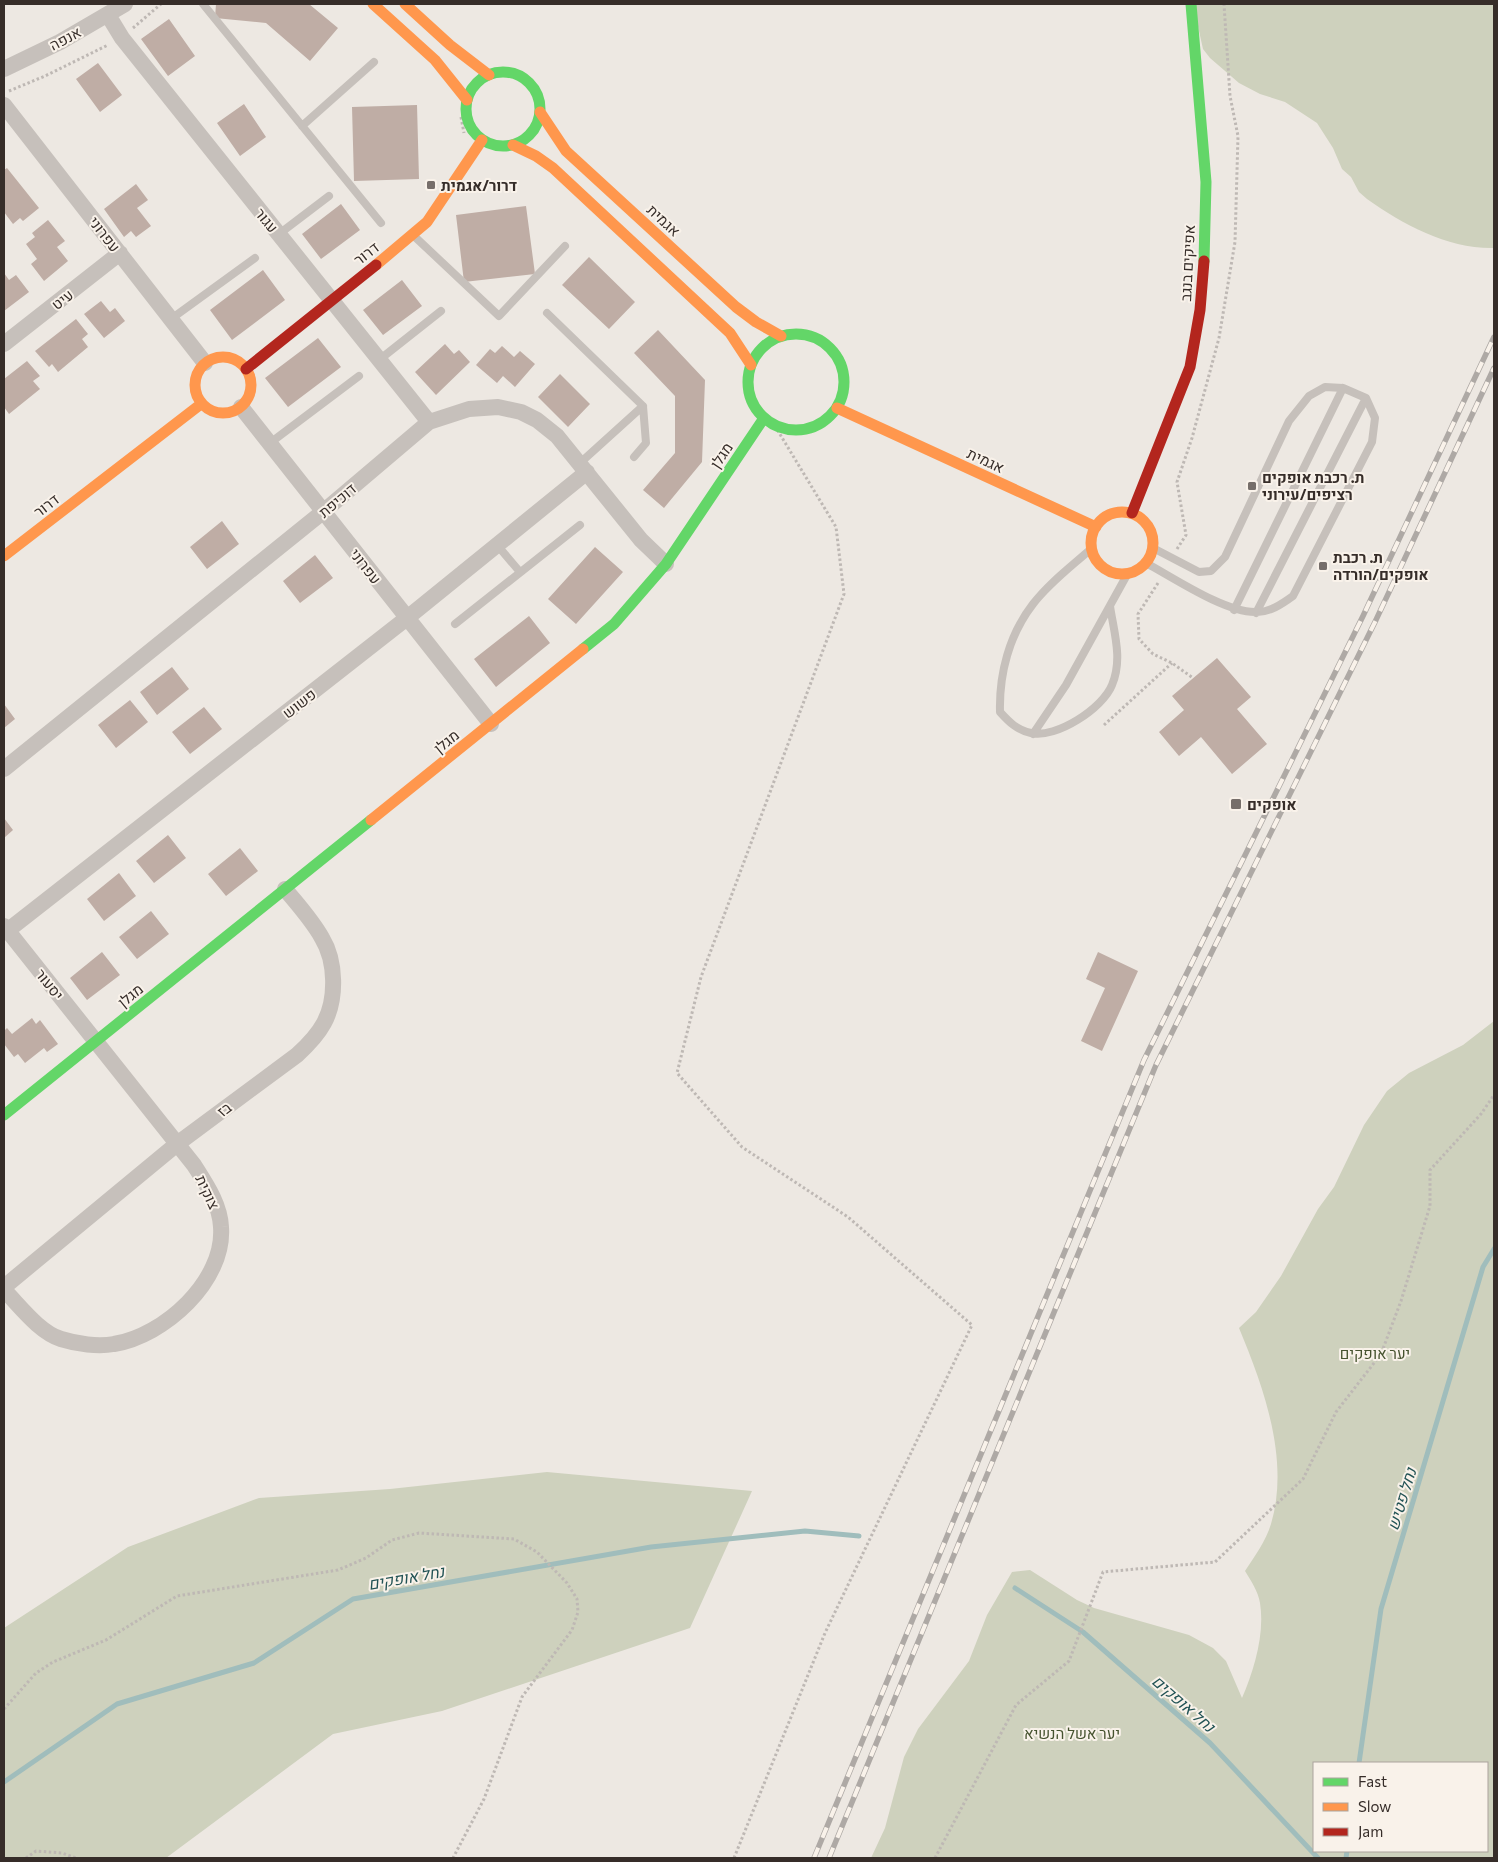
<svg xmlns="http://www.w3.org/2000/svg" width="1498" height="1862" font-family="Commissioner,Heebo,sans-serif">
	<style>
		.green { fill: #ced1bd; fill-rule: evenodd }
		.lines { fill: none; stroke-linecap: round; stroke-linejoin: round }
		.stream { stroke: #a0bdbc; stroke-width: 5 }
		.building { fill: #bfada5 }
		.path { stroke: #beb8b4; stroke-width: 3; stroke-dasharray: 2.5 2.5; stroke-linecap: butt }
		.lane { stroke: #c6c0bb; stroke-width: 8 }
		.street { stroke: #c6c0bb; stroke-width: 16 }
		.fast { stroke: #63d668; stroke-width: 11 }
		.slow { stroke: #ff974d; stroke-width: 11 }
		.jam { stroke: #b3261e; stroke-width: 11 }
		.rail-casing { stroke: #aea9a5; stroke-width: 5.5 }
		.rail { stroke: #f9f2ea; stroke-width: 4; stroke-dasharray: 11; stroke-linecap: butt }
		.poi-dot { fill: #766e6a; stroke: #f9f2ea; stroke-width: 2 }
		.labels { text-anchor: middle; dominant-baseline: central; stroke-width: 4; stroke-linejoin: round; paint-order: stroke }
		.street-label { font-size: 15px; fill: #362d29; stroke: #f9f2ea }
		.poi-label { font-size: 15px; font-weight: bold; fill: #362d29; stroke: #f9f2ea; text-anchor: start }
		.park-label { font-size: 15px; fill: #46532f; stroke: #f9f2ea }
		.water-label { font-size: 16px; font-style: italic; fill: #225355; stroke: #f9f2ea }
	</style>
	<rect width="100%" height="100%" fill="#ede8e2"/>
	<!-- green -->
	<path class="green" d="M1193 4H1494V248C1448 249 1404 225 1367 199L1359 192 1351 177 1342 169 1333 148 1317 123 1285 102 1260 94 1239 83 1210 58 1203 49Z
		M1494 1021V1858H871L885 1828 904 1757 918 1729 969 1661 987 1615 1012 1572 1030 1570 1077 1600 1094 1608 1189 1635 1213 1648 1226 1661 1242 1698C1254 1670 1265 1634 1260 1603 1258 1591 1251 1581 1245 1571 1254 1557 1266 1541 1271 1524 1290 1460 1264 1388 1239 1328L1256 1312 1281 1276 1318 1209 1334 1187 1364 1125 1387 1091 1409 1073 1463 1045ZM1314 1763H1487V1851H1314Z
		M547 1472 752 1491 690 1628 442 1711 333 1734 166 1858H4V1628L128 1547 259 1498 390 1489Z"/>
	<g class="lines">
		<!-- stream -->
		<path class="stream" d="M1015 1588 1083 1632 1210 1743 1318 1858
			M1359 1763 1381 1609 1483 1267 1494 1249
			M4 1782 117 1704 254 1663 353 1599 651 1547 805 1531 859 1536
			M1346 1858 1347 1851"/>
	</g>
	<!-- building -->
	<path class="building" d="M216 4H309L338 28 310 61 266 23 215 18Z
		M169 19 195 56 168 76 141 39Z
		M98 63 122 95 100 112 76 79Z
		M244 104 266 137 240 156 217 123Z
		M417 105 419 179 354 181 352 107Z
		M7 168 39 208 23 221 20 218 13 224 4 212V170Z
		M136 184 148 200 137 208 151 226 136 237 131 231 124 237 104 209Z
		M341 204 360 230 321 259 302 234Z
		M526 206 535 274 464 282 456 215Z
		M48 220 65 241 57 247 68 261 44 281 31 264 37 259 26 244 35 237 32 233Z
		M589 257 635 302 609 329 562 285Z
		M263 270 285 300 232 340 210 310Z
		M4 273 9 280 16 275 29 292 4 311Z
		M402 280 422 306 383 335 363 310Z
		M101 301 110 312 115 308 125 321 104 338 84 314Z
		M76 319 88 334 82 339 88 347 58 372 52 364 49 367 35 351Z
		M658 330 705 380 702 462 664 508 643 490 675 453V396L634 353Z
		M318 338 341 367 288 407 265 378Z
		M445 344 454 354 459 350 470 362 436 395 415 372Z
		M502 346 514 357 520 351 535 364 515 387 503 376 497 383 476 365 490 349 495 353Z
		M27 361 40 376 33 381 40 389 9 414 4 407V379Z
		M560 374 590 404 568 427 538 397Z
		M222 521 239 544 207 569 190 547Z
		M595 547 623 572 576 624 548 599Z
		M315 555 333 578 300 603 283 581Z
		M529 616 550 643 496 687 474 659Z
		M1217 658 1251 697 1237 709 1267 744 1232 774 1201 737 1179 756 1159 732 1184 710 1172 696Z
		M172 667 189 689 157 715 140 692Z
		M130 700 148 722 116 748 98 725Z
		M4 704 15 719 4 728Z
		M204 707 222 729 190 754 172 732Z
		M4 818 13 830 4 838Z
		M168 835 186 858 154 883 136 861Z
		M240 848 258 871 226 896 208 874Z
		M119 873 136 896 104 921 87 899Z
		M151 911 169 934 137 959 119 937Z
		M102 952 120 975 87 1000 70 978Z
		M1098 952 1138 971 1102 1051 1081 1041 1105 988 1086 979Z
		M32 1018 36 1024 40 1020 58 1044 47 1052 44 1048 25 1063 18 1054 14 1057 4 1044V1031L7 1028 12 1034Z"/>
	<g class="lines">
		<!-- path -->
		<path class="path" d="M133 28 161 4
			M9 91 45 76 108 45
			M461 117 464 133
			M1177 549 1186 535 1177 482 1192 438 1219 338 1235 242 1238 136 1230 96 1224 4
			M1158 583 1138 614 1139 639 1153 654 1172 663 1193 678
			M1104 725 1172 663
			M4 1709 36 1673 53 1662 106 1640 177 1596 338 1570 366 1558 392 1540 419 1533 514 1539 537 1552 567 1583 577 1599 578 1612 572 1630 522 1697 484 1799 453 1858
			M26 1858 36 1851 62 1853 76 1858
			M734 1858 825 1633 972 1325 848 1217 742 1147 677 1073 701 977 844 594 836 527 778 431
			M935 1858 1016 1705 1069 1661 1103 1572 1215 1562 1303 1479 1336 1412 1381 1354 1401 1301 1430 1206V1170L1481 1114 1494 1095"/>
		<!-- lane -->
		<path class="lane" d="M203 4 381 223
			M302 126 374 62
			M279 234 329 196
			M414 236 499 316 565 246
			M547 313 643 406 646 443 634 457
			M171 319 255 258
			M379 360 441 311
			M270 443 359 376
			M580 463 643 406
			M497 545 520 572
			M1092 548C1072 566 1050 582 1033 604 1009 635 999 674 1000 712 1009 722 1017 730 1031 733 1056 739 1103 708 1112 685 1123 659 1114 633 1110 606
			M1146 563C1174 578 1224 612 1255 612 1269 613 1282 604 1293 596L1372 442 1375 418 1366 398 1343 388 1325 387 1309 396 1289 421 1225 557 1211 571 1199 572 1153 548
			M1234 610 1343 388
			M1256 613 1366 398
			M455 624 580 525
			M1033 734 1066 685 1128 573"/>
		<!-- street -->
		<path class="street" d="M108 15 122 38 429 422
			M4 69 60 42 125 4
			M4 105 205 363
			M4 344 120 253
			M241 407 491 724
			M4 769 324 511 429 422 469 409 498 407 521 412 537 420 557 436 641 540 666 564
			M4 926 194 1165C206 1184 220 1204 221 1227 225 1281 164 1336 114 1344 98 1347 77 1344 61 1339 39 1332 20 1306 4 1290
			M7 931 407 618 587 472
			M4 1287 177 1144 297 1055C308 1045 317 1036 324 1023 337 999 336 961 322 938 312 920 298 905 285 889"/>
		<!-- fast -->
		<path class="fast" d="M1191 4 1206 182 1204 261
			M466 109a37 37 0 1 1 74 0a37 37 0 1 1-74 0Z
			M748 382a48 48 0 1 1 96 0a48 48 0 1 1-96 0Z
			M583 649 614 624 666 564 764 418
			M4 1115 371 820"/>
		<!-- slow -->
		<path class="slow" d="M373 4 435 60 467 100
			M405 4 450 45 489 75
			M540 112 566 151 736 307 756 322 781 336
			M513 145 536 156 553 168 730 333 751 365
			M376 265 427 222 482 140
			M195 385a28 28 0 1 1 56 0a28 28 0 1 1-56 0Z
			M837 408 1096 527
			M1091 543a31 31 0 1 1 62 0a31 31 0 1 1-62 0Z
			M4 556 201 404
			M371 820 583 649"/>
		<!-- jam -->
		<path class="jam" d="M246 369 376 265
			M1132 513 1190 367 1200 310 1204 261"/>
		<!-- rail casing -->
		<g class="rail-casing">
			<path id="rail" d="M814 1858 1144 1060 1363 616 1494 337
				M829 1858 1156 1065 1375 622 1494 368"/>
		</g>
		<!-- rail -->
		<use href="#rail" class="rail"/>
	</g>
	<!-- markers -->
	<g class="poi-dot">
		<rect x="426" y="180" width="10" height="10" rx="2.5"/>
		<rect x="1247" y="481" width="10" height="10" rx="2.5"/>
		<rect x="1318" y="561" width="10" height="10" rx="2.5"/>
		<rect x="1230" y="798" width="12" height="12" rx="2.5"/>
	</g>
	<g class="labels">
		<!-- street labels -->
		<g class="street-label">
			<text transform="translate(65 38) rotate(-28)">אנפה</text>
			<text transform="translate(267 220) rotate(51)">עגור</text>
			<text transform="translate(664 220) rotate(43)">אגמית</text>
			<text transform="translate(105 234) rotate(52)">עפרוני</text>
			<text transform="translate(366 253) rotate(-38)">דרור</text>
			<text transform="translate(1187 263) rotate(-87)">אפיקים בנגב</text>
			<text transform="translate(62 299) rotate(-38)">עיט</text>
			<text transform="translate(721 455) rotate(-56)">מגלן</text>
			<text transform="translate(986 460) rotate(25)">אגמית</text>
			<text transform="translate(337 500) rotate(-40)">דוכיפת</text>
			<text transform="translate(46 505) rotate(-38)">דרור</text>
			<text transform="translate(366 566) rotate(52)">עפרוני</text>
			<text transform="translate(299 703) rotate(-38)">פשוש</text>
			<text transform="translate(446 741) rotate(-39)">מגלן</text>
			<text transform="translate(50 984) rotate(51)">יסעור</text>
			<text transform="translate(130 995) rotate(-39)">מגלן</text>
			<text transform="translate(224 1109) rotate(-37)">בז</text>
			<text transform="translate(208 1192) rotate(65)">צוקית</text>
		</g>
		<!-- poi labels -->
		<g class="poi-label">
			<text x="441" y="185">דרור/אגמית</text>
			<text x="1262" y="477">ת. רכבת אופקים<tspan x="1262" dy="17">רציפים/עירוני</tspan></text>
			<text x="1333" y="557">ת. רכבת<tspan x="1333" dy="17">אופקים/הורדה</tspan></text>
			<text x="1247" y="804">אופקים</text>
		</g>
		<!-- park labels -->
		<g class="park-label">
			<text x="1375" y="1353">יער אופקים</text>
			<text x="1072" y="1733">יער אשל הנשיא</text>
		</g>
		<!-- water labels -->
		<g class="water-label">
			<text transform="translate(1401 1499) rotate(-73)">נחל פטיש</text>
			<text transform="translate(406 1577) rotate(-10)">נחל אופקים</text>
			<text transform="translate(1184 1703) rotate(41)">נחל אופקים</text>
		</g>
	</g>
	<!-- border -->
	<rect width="1498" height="1862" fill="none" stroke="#362d29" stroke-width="10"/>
	<!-- legend -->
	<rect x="1313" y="1762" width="175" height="90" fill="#f9f2ea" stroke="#aba39d"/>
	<rect x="1323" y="1778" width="25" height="8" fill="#63d668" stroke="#aba39d"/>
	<text x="1358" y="1787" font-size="15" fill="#362d29">Fast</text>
	<rect x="1323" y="1803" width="25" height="8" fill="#ff974d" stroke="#aba39d"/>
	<text x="1358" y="1812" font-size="15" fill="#362d29">Slow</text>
	<rect x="1323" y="1828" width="25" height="8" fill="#b3261e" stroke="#aba39d"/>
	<text x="1358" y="1837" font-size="15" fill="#362d29">Jam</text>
</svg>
